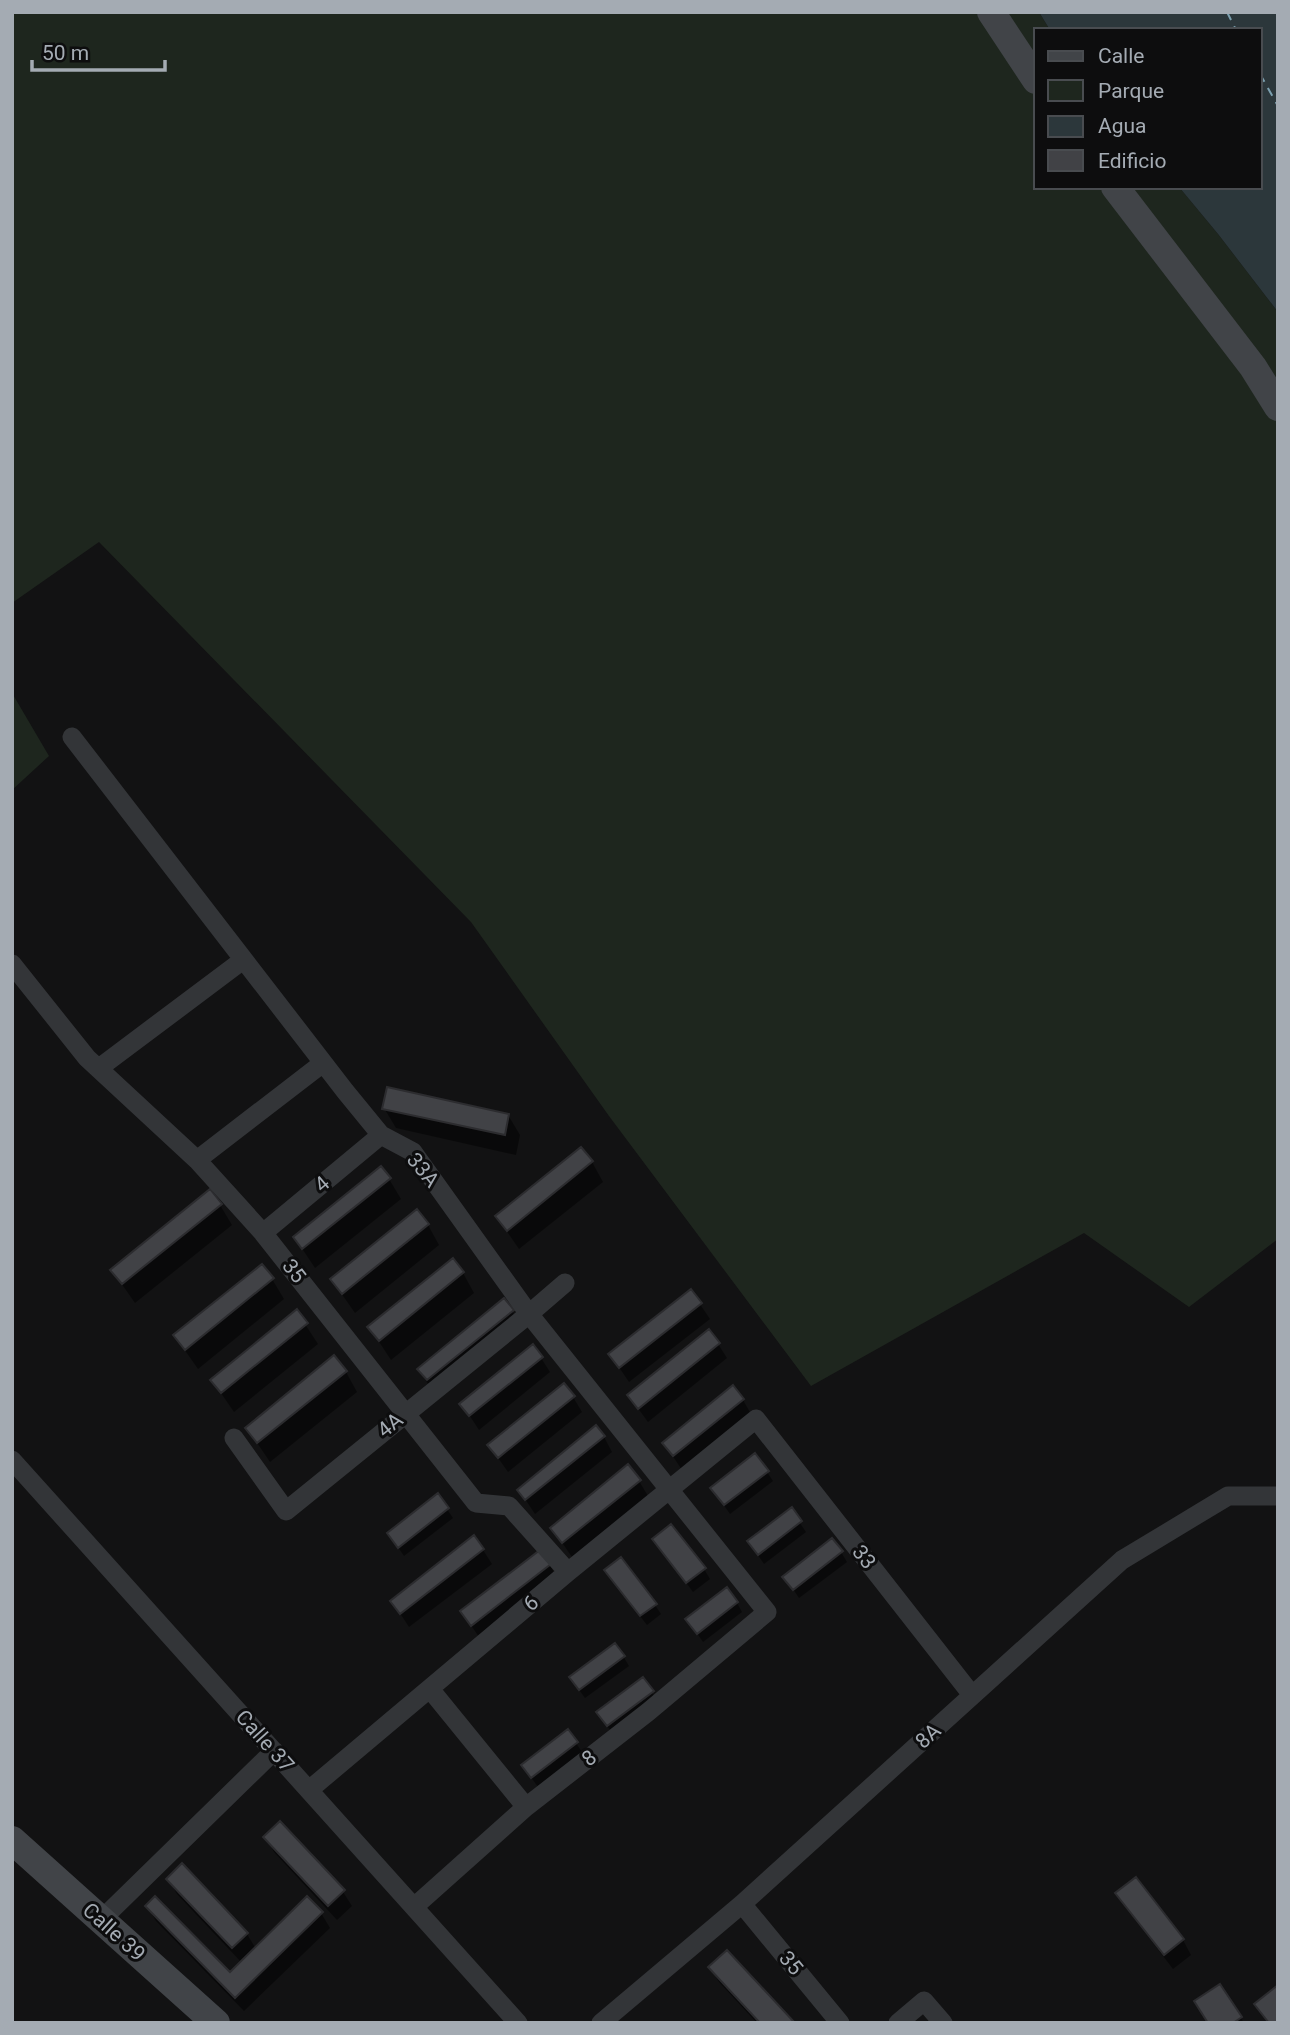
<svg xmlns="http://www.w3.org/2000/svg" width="1290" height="2035" font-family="Roboto,sans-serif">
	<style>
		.green { fill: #1e261e }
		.water { fill: #2c373b }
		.shadow { fill: #0007 }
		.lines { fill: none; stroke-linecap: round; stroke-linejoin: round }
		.ferry { stroke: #7b9fae; stroke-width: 2; stroke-dasharray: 9 7; stroke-linecap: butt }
		.building { fill: #414246; stroke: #2c2c2f; stroke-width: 2 }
		.street { stroke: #333538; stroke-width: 19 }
		.secondary { stroke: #414448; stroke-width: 28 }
		.labels { text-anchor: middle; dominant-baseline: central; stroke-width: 6; stroke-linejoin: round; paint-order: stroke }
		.street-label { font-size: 21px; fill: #a4abb3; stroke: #0d0d0e }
	</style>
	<rect width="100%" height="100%" fill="#121213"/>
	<!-- green -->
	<path class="green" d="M12 12H1039L1050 30H1036V187H1179L1218 234 1278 312V1239L1189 1307 1084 1233 811 1386 609 1116 471 922 99 542 12 603Z
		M12 693 49 756 12 790Z"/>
	<!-- water -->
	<path class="water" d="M1039 12H1278V312L1218 234 1179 187H1260V30H1050Z"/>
	<!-- shadow -->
	<path class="shadow" d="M384 1108 508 1115 520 1135 516 1155 396 1128Z
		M592 1162 603 1182 519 1249 497 1217Z
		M389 1179 401 1199 315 1268 295 1238Z
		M220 1205 232 1225 135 1303 112 1270Z
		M428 1225 439 1245 355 1313 332 1280Z
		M463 1273 474 1293 391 1360 370 1328Z
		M272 1279 284 1299 198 1369 175 1336Z
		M691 1291 710 1319 629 1382 610 1354Z
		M512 1311 521 1326 428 1384 419 1369Z
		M297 1312 318 1344 234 1412 212 1380Z
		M718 1344 727 1358 648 1422 629 1396Z
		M541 1358 550 1372 479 1430 462 1404Z
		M346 1372 357 1392 270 1462 247 1428Z
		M573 1397 582 1412 508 1472 489 1445Z
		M743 1400 751 1414 682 1470 664 1443Z
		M604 1437 612 1452 535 1514 519 1490Z
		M767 1472 773 1481 730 1514 712 1488Z
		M639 1481 648 1496 572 1557 552 1528Z
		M438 1496 453 1518 404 1556 389 1534Z
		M791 1510 806 1532 764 1564 749 1542Z
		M654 1539 704 1569 710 1579 693 1592Z
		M483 1550 492 1564 409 1627 392 1601Z
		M841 1552 847 1562 799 1598 785 1577Z
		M550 1565 558 1580 481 1640 462 1612Z
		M612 1580 655 1605 661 1614 647 1625Z
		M737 1603 742 1612 703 1642 688 1620Z
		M623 1656 629 1666 585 1698 577 1687Z
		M643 1679 658 1702 614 1735 604 1722Z
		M576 1743 582 1752 538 1787 523 1766Z
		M266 1837 343 1892 352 1906 337 1920 274 1852Z
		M168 1879 247 1934 256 1949 321 1913 330 1928 244 2011 156 1921 147 1906 230 1975 242 1963 177 1894Z
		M1136 1879 1183 1940 1191 1955 1173 1969 1126 1908 1118 1893Z
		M710 1967 793 2023H757L719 1982Z
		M1241 2018 1244 2023H1209Z"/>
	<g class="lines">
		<!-- ferry -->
		<path class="ferry" d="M1227 12 1236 30
			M1260 74 1278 106"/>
	</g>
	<!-- building -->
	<path class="building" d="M387 1087 509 1114 505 1135 382 1109Z
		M581 1147 593 1161 507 1231 495 1216Z
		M381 1166 391 1178 302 1249 293 1237Z
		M210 1189 222 1204 122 1284 110 1270Z
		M417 1209 429 1224 342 1294 330 1279Z
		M453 1258 464 1272 379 1341 367 1327Z
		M262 1264 274 1278 185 1350 173 1335Z
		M691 1289 702 1303 619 1368 608 1354Z
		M504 1298 514 1310 427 1380 417 1369Z
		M297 1309 308 1323 221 1393 210 1380Z
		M709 1329 720 1343 638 1409 627 1395Z
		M533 1344 543 1357 469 1416 459 1404Z
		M334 1355 347 1371 257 1443 245 1428Z
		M564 1383 575 1396 498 1458 487 1445Z
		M733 1385 744 1399 673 1456 662 1443Z
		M596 1425 605 1436 525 1500 517 1490Z
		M755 1453 769 1471 724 1505 710 1488Z
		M628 1464 641 1480 562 1543 550 1528Z
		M438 1493 449 1508 398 1548 387 1533Z
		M792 1507 802 1521 758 1555 747 1541Z
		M671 1524 706 1568 686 1583 652 1539Z
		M474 1535 484 1549 400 1614 390 1601Z
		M832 1538 843 1551 793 1590 782 1577Z
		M540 1550 551 1564 471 1626 460 1611Z
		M621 1557 657 1604 640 1616 604 1570Z
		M727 1587 738 1602 697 1634 685 1619Z
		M615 1643 625 1656 579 1690 569 1677Z
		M643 1677 654 1691 607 1726 596 1712Z
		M568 1729 578 1742 531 1778 521 1765Z
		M280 1821 345 1890 328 1906 263 1837Z
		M182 1863 248 1933 232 1948 166 1879Z
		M1136 1877 1184 1939 1164 1955 1115 1893Z
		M155 1896 230 1972 307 1896 323 1912 235 1998 145 1906Z
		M727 1950 795 2023H760L708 1967Z
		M1220 1984 1242 2017 1233 2023H1208L1194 2001Z
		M1278 1985V2023H1269L1254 2004Z"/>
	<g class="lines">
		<!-- street -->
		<path class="street" d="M72 737 345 1091 381 1135 413 1152 529 1314 767 1612 648 1712 526 1807 414 1907
			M12 964 87 1058 197 1160 263 1233 476 1503 509 1506 568 1572
			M99 1068 243 960
			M197 1160 323 1063
			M263 1233 381 1135
			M234 1438 286 1511 529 1314 565 1283
			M12 1460 518 2023
			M430 1689 526 1807
			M309 1790 568 1572 756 1419 972 1695
			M742 1904 840 2023
			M100 1921 274 1751
			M601 2023 742 1904 1122 1560 1228 1496H1278
			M898 2023 924 2001 943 2023"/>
		<!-- secondary -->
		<path class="secondary" d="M991 12 1036 80
			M1115 187 1253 367 1278 407
			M12 1840 216 2023"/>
	</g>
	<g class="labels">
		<!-- street labels -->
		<g class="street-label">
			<text transform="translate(423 1170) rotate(51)">33A</text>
			<text transform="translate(322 1184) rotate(-40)">4</text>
			<text transform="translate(294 1271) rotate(52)">35</text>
			<text transform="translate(390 1425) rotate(-39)">4A</text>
			<text transform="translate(864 1557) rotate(52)">33</text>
			<text transform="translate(531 1603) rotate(-40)">6</text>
			<text transform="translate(928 1736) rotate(-42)">8A</text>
			<text transform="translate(265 1741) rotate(48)">Calle 37</text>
			<text transform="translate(589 1758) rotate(-38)">8</text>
			<text transform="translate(114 1932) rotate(42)">Calle 39</text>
			<text transform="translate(791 1963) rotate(50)">35</text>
		</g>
	</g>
	<!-- border -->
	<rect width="1290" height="2035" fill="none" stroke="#a4abb3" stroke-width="28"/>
	<!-- legend -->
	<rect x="1034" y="28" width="228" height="161" fill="#0d0d0e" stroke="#494c50" stroke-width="2"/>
	<rect x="1048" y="51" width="35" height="10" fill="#414448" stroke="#494c50" stroke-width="2"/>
	<text x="1098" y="63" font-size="21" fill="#a4abb3">Calle</text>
	<rect x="1048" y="80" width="35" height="21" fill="#1e261e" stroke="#494c50" stroke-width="2"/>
	<text x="1098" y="98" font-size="21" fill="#a4abb3">Parque</text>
	<rect x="1048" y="116" width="35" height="21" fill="#2c373b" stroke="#494c50" stroke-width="2"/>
	<text x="1098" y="133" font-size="21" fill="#a4abb3">Agua</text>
	<rect x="1048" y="150" width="35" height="21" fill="#414246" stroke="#494c50" stroke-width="2"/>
	<text x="1098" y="168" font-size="21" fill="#a4abb3">Edificio</text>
	<!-- scale -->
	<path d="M32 60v10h133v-10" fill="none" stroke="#a4abb3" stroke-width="3.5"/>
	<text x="42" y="60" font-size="21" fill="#a4abb3" stroke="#0d0d0e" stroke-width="5" paint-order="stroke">50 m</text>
</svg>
